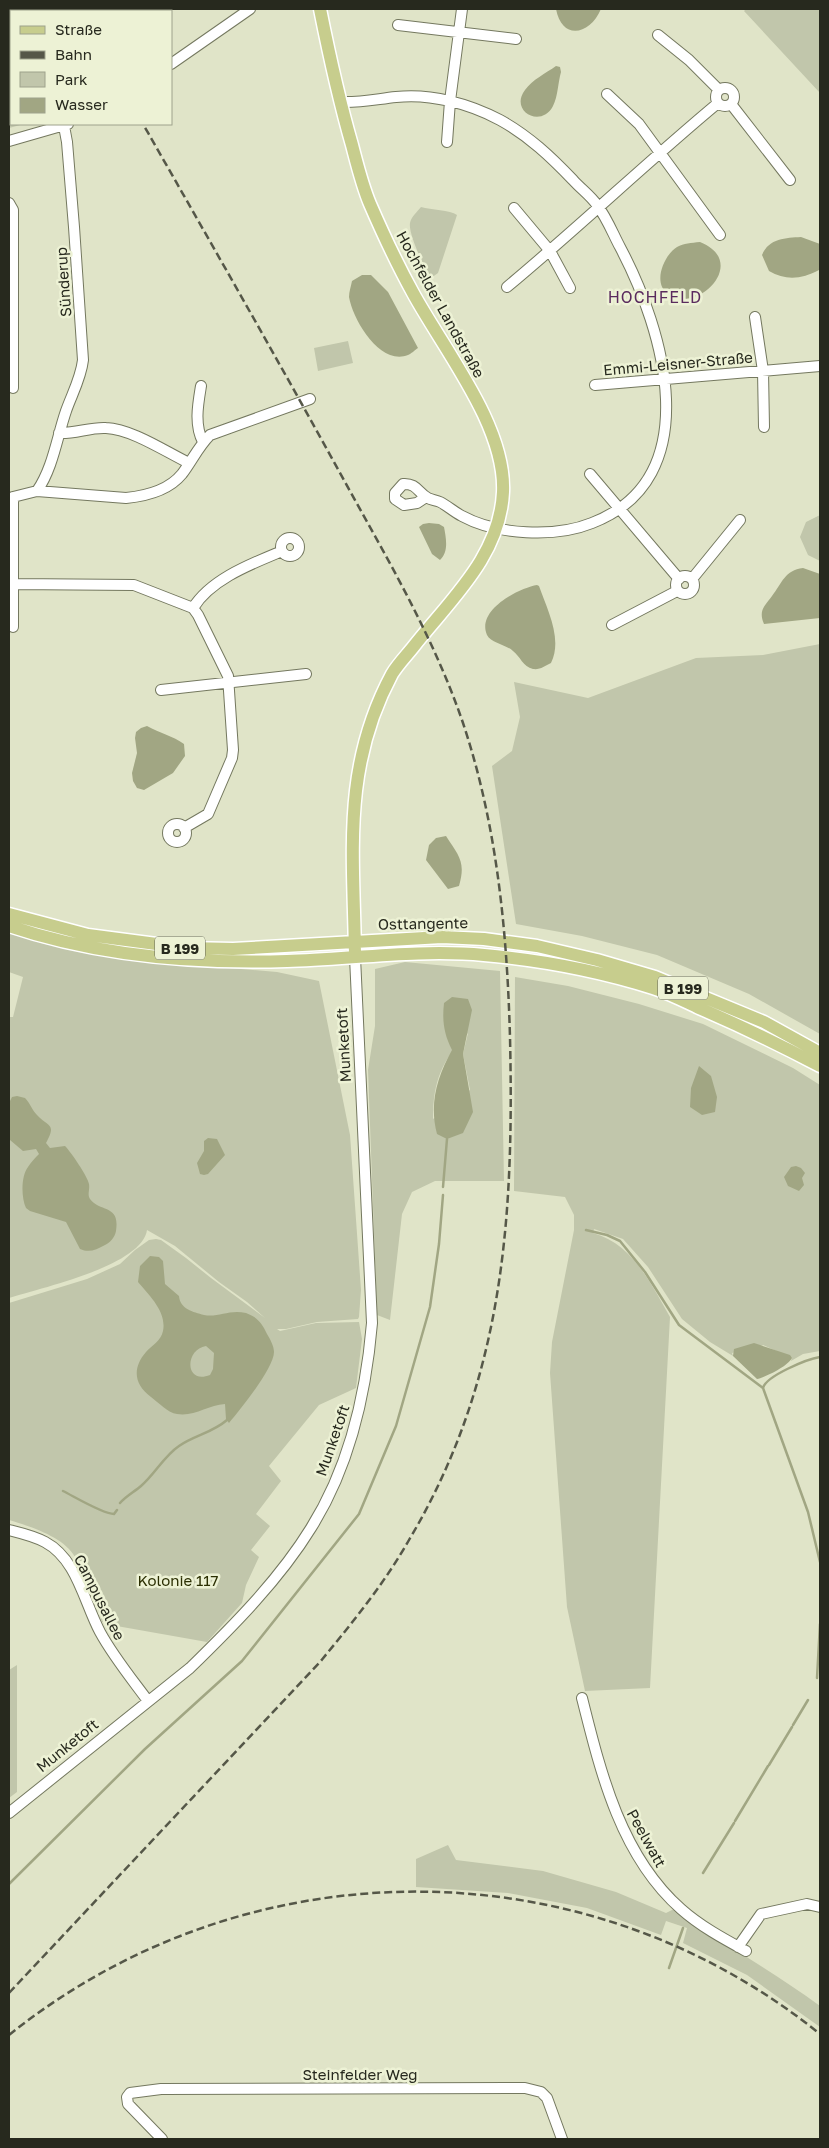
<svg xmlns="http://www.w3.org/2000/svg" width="829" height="2148" font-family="'Golos Text',sans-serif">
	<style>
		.green { fill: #c1c6ab; fill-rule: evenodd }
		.water { fill: #a1a683; fill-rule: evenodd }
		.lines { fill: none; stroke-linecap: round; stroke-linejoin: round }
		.stream { stroke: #a1a683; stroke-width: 2.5 }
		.minor-casing { stroke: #74785f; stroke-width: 12 }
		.major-casing { stroke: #fff; stroke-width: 15 }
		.minor { stroke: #fff; stroke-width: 10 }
		.major { stroke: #c7cd8d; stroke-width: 12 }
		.rail { stroke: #555748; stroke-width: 2.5; stroke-dasharray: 8 4; stroke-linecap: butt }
		.labels { text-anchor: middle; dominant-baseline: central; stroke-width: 5; stroke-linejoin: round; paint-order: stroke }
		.shield { fill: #edf2d5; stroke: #626555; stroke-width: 1 }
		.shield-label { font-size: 14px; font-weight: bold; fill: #27291e }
		.street-label { font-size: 15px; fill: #27291e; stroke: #edf2d5 }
		.park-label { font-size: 15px; fill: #2b2f02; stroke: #edf2d5 }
		.neighbourhood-label { font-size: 16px; letter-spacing: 1px; fill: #5a2b5e; stroke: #edf2d5 }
	</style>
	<rect width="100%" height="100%" fill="#e0e4c8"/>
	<!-- green -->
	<path class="green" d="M9 9H52L54 11H11V124H24L9 128Z
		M746 9H820V93L744 11Z
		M421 207C431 210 450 210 457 215L438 273 431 278C425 269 408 234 410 223 411 217 418 211 421 207Z
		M348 341 353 363 318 371 314 348Z
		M820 515V561L808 555 800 537 806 522Z
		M820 644V1034L749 994 657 955 582 936 516 924 492 766 512 751 520 717 514 682 588 698 696 658 763 655Z
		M9 933 45 944 156 962 277 972 319 981 350 1135 361 1290 359 1317 358 1319 317 1322 286 1329H277L280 1331 316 1323 359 1322 362 1339 356 1388 319 1405 269 1466 281 1481 256 1514 270 1526 251 1550 259 1557 246 1585 242 1603 207 1642 111 1625 109 1622H102C94 1599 88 1574 73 1554 61 1536 29 1526 9 1520V1303L87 1279 120 1264 135 1250 149 1240 156 1239 161 1240 186 1258 211 1278 265 1318 247 1302 219 1282 175 1246 147 1230C142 1266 40 1288 9 1298V1017H13L23 977 9 972Z
		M405 962 500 971 504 1181H435L412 1192 402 1214 390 1320 377 1315 368 1070 375 1026V969ZM468 1033 463 1054 470 1090 433 1119C433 1081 442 1060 468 1033Z
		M515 977 568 986 639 1004 703 1024 793 1068 820 1085V1351L803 1354 791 1361 792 1358 763 1345 732 1353 733 1356 710 1342 682 1319 648 1267 623 1239 594 1229 593 1233C633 1244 651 1284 670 1317L650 1688 585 1691 567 1607 550 1373 552 1342 574 1230V1215L565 1197 514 1191Z
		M17 1665V1792L9 1798V1670Z
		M448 1845 456 1860 543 1871 616 1892 666 1913 674 1909C721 1943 773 1971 820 2006V2027L747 1975 683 1943 687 1928 666 1921 661 1935 587 1908 508 1893 416 1887V1859Z"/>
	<!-- water -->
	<path class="water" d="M556 9H601C590 35 562 41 556 9Z
		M556 66 560 67 561 72C558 82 558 96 553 106 541 129 509 111 525 90 532 80 546 73 556 66Z
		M801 237 820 244 819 270C802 279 786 281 769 271L762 255C769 238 786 238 801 237Z
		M700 242C750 262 697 315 668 294 652 283 664 255 677 247 684 243 691 243 700 242Z
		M362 275H371L388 292 418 348C415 350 411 354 408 355 380 366 353 320 349 297 349 292 351 286 352 281Z
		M429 523 439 524 444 527C446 538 449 552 440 560L432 554 419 527 423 524Z
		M803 568 820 574V618L764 624C758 610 765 606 772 596 782 583 785 570 803 568Z
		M537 585 539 586C547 609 563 639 551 663 545 666 540 670 533 669 523 667 520 656 513 651 507 645 491 643 487 635 476 610 519 588 537 585Z
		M147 726C160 733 173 736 184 744L185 756 173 773 144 790 137 788 133 781 132 773 137 753 135 738 136 732 141 728Z
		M446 836C459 856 466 862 459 886L448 889 426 860 429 845 436 838Z
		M452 997 468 999 472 1010 463 1054 473 1112 463 1133 447 1139 437 1134C429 1104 437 1077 452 1050 444 1034 442 1021 444 1003Z
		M699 1066 711 1076 717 1097 715 1112 702 1115 690 1107 691 1088Z
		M17 1096 25 1098C30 1103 32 1110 37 1115 48 1127 57 1123 46 1143L50 1148 65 1146C71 1152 88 1177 89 1184 90 1190 87 1194 90 1199 101 1213 120 1204 116 1231 115 1237 110 1243 105 1245 96 1250 89 1253 80 1249L66 1222 30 1211 26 1208C21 1197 21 1176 28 1167 31 1162 35 1158 39 1154L36 1149 23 1151 10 1140 9 1103 12 1097Z
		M208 1138 217 1139 225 1155 208 1174 204 1175 200 1174 197 1163 204 1151V1141Z
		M796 1166 801 1168 805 1173 802 1178 804 1185 799 1191 788 1186 784 1177 791 1167Z
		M150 1256 159 1257 163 1261 165 1284 179 1296C180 1309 193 1312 204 1315 218 1318 229 1309 246 1313 257 1317 262 1323 267 1334 270 1339 274 1346 274 1352 274 1368 240 1410 229 1423L226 1419 225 1404C208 1405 194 1417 177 1414 168 1413 158 1402 151 1397 134 1385 132 1368 146 1352 152 1345 161 1341 163 1331 167 1312 149 1295 138 1282L140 1266ZM206 1346 214 1353 213 1369 210 1375C184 1385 185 1349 206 1346Z
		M754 1343 790 1355 792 1358C788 1366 766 1377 757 1379L733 1356 734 1349Z"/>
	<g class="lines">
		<!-- stream -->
		<path class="stream" d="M443 1187 447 1139
			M586 1230 607 1235 620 1241 645 1272 679 1325 763 1388 808 1512 820 1562
			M763 1388C766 1376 807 1359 820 1357
			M63 1491C75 1497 103 1514 114 1514L117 1510
			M120 1503C126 1496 134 1492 141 1486 155 1474 164 1456 179 1446 195 1435 212 1433 227 1420
			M817 1678 820 1624
			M793 1725 808 1700
			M769 1765 792 1727
			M735 1821 768 1766
			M703 1873 734 1823
			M9 1884 145 1749 242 1661 359 1514 396 1426 430 1307 439 1244 443 1195
			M669 1968 683 1928"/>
		<!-- minor casing -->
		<g class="minor-casing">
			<path id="minor" d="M398 25 516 39
				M658 35 689 60 719 90
				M171 64 250 9
				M716 97a9 9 0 1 1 18 0a9 9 0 1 1-18 0Z
				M607 94 639 124 720 235
				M340 102C360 103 377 99 396 97 431 93 470 104 500 120 529 136 551 157 573 180 581 189 591 196 597 205 607 218 613 234 620 247 664 330 708 478 592 523 555 538 497 535 462 516 454 512 448 506 440 502 436 500 431 500 428 498 418 493 417 483 403 484L395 493V499L404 505 417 503 426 497
				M731 104 790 180
				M9 141 68 124
				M447 142 450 101 462 9
				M9 203 13 210V388
				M514 208 550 251 570 288
				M507 287C578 228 646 163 718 103
				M755 317 763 371 764 427
				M595 385 820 366
				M201 386C198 404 194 425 203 442
				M59 433C75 434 90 427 106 428 132 429 166 452 189 463
				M590 474 679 579
				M37 491C53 468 57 437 66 411 72 394 81 378 83 360L74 227 67 142 64 126
				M13 497V627
				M9 498 37 491 126 498C146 496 169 490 182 474 192 461 198 447 210 435L310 399
				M281 547a9 9 0 1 1 18 0a9 9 0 1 1-18 0Z
				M676 585a9 9 0 1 1 18 0a9 9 0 1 1-18 0Z
				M692 579 740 520
				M13 584 134 585 193 608 198 615 228 676 233 750 232 758 208 814 184 828
				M193 608C211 579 251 564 282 551
				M612 625 677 591
				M161 690 306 674
				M168 833a9 9 0 1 1 18 0a9 9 0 1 1-18 0Z
				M9 1530C21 1533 34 1536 45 1542 77 1559 84 1602 100 1632 113 1656 131 1678 148 1701
				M582 1698C601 1774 621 1856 681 1909 700 1926 724 1939 746 1951
				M9 1813 190 1668C233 1626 279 1580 311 1528 350 1466 366 1395 372 1323L355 957
				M738 1947 761 1914 807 1904 820 1907
				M162 2139 128 2104 127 2097 130 2093 161 2089 525 2088 541 2092 547 2098 562 2139"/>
		</g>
		<!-- major casing -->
		<g class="major-casing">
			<path id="major" d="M320 9C329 54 339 100 352 145 357 164 362 185 370 204 383 234 397 264 413 293 444 350 506 426 503 492 500 556 451 599 414 646 407 655 398 664 392 674 341 769 354 855 355 957
				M9 914 88 935 187 948 233 949 442 937 484 939 537 946 597 960 655 977 764 1022 820 1053
				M9 926C98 956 193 964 287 961 352 959 419 949 484 955 540 960 599 971 653 988 669 993 684 1001 699 1008 741 1026 780 1045 820 1066"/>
		</g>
		<!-- minor -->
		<use href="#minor" class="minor"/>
		<!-- major -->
		<use href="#major" class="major"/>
		<!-- rail -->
		<path class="rail" d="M77 9 78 11
			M9 1993 320 1662C352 1623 384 1584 409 1540 504 1380 514 1219 510 1037 507 931 497 825 463 723 434 638 388 560 345 482 279 362 211 243 143 124
			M9 2035C246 1845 583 1843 820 2034"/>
	</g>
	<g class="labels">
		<!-- shield labels -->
		<g class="shield">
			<rect x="155" y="936.5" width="50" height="23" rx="4"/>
			<rect x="658" y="976.5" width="50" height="23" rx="4"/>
		</g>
		<g class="shield-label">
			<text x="180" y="948">B 199</text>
			<text x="683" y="988">B 199</text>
		</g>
		<!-- street labels -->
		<g class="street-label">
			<text transform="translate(63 282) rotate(-94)">Sünderup</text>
			<text transform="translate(441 304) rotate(61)">Hochfelder Landstraße</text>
			<text transform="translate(678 363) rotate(-5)">Emmi-Leisner-Straße</text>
			<text transform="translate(423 923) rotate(-1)">Osttangente</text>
			<text transform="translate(343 1045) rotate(-93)">Munketoft</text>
			<text transform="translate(332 1440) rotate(-71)">Munketoft</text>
			<text transform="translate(100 1597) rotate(63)">Campusallee</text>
			<text transform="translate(67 1745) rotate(-39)">Munketoft</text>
			<text transform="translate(647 1838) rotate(61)">Peelwatt</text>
			<text x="360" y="2074">Steinfelder Weg</text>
		</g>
		<!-- park labels -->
		<g class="park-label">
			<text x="178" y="1580">Kolonie 117</text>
		</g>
		<!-- neighbourhood labels -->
		<g class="neighbourhood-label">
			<text x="655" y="297">HOCHFELD</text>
		</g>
	</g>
	<!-- border -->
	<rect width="829" height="2148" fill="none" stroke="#27291e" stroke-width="20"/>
	<!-- legend -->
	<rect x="10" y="10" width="162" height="115" fill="#edf2d5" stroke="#9ea28c"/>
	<rect x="20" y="26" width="25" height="8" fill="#c7cd8d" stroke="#9ea28c"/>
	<text x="55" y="35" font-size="15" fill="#27291e">Straße</text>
	<rect x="20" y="51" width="25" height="8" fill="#555748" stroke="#9ea28c"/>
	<text x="55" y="60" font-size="15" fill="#27291e">Bahn</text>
	<rect x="20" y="72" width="25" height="15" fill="#c1c6ab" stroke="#9ea28c"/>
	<text x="55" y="85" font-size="15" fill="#27291e">Park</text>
	<rect x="20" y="98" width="25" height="15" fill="#a1a683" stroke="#9ea28c"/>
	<text x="55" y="110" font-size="15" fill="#27291e">Wasser</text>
</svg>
